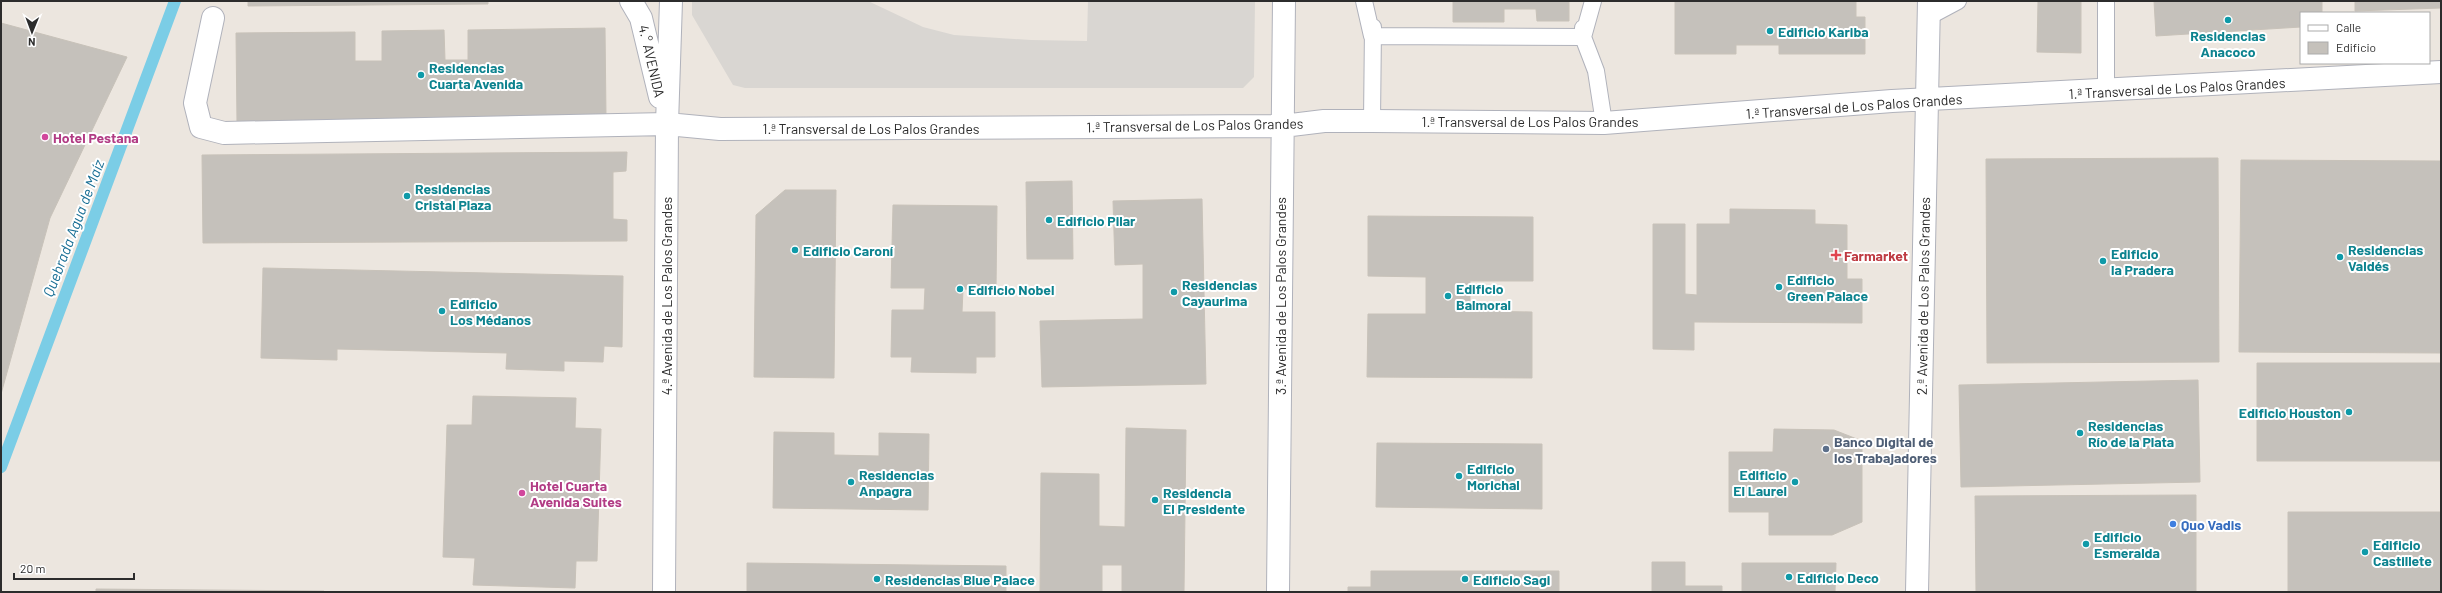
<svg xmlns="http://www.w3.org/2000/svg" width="2442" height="593" font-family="Barlow,sans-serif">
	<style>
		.plaza { fill: #d9d6d2 }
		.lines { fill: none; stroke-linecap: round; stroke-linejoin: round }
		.stream { stroke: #7bcde6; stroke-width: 12 }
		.building { fill: #c5c1bb; stroke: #c8c2b9 }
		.service-casing { stroke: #b0b2bb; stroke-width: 18 }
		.minor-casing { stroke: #b0b2bb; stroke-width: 24 }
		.service { stroke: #fff; stroke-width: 16 }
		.minor { stroke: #fff; stroke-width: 22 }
		.culture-dot { fill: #0f9aa8; stroke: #fff; stroke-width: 1.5 }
		.hotel-dot { fill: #d1479c; stroke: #fff; stroke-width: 1.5 }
		.health-dot { fill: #e0444e; stroke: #fff; stroke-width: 1.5 }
		.service-dot { fill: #5c6f8a; stroke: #fff; stroke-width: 1.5 }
		.shop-dot { fill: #3f7fe0; stroke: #fff; stroke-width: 1.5 }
		.labels { text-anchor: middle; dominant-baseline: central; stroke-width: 4; stroke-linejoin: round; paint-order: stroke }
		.culture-label { font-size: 14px; font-weight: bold; fill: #0d838f; stroke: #fff; text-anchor: start }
		.street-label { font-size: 14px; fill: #2c2c2c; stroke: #fff }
		.hotel-label { font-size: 14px; font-weight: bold; fill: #b23c85; stroke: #fff; text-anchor: start }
		.health-label { font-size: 14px; font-weight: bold; fill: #be3a42; stroke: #fff; text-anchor: start }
		.service-label { font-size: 14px; font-weight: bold; fill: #4e5e75; stroke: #fff; text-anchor: start }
		.shop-label { font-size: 14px; font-weight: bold; fill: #366cbe; stroke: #fff; text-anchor: start }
		.water-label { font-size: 15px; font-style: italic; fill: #186e94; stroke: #fff }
	</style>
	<rect width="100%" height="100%" fill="#ece6df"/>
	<!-- plaza -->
	<path class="plaza" d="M692 1H868L923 27 954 35 1031 40 1087 41 1088 1H1255L1254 77 1243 88H745L733 85 692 15Z"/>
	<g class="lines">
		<!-- stream -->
		<path class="stream" d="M1 467 175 1"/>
	</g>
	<!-- building -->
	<path class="building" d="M248 1H488V4L248 6Z
		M1453 1H1569V21H1537L1536 9H1504V22H1453Z
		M1675 1H1856V17H1865V54H1779V45H1736V54H1675Z
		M2038 1H2081V53L2037 52Z
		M2154 1H2322V13H2301V27L2156 36Z
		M2355 1H2441V8L2355 11Z
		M1 23 127 57 50 218 1 394Z
		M605 28 606 117 237 123 236 33 355 32V61H382V31L444 30 445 60H468V30Z
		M627 152 626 171 613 172V219L627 220V241L203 243 202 155Z
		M2218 158 2219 362 1987 363 1986 159Z
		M2241 160 2441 161V353L2239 352Z
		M1072 181 1073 259H1027L1026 182Z
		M785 190H836L834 378 754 377 756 215Z
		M1202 199 1206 384 1042 387 1040 321 1143 319V264L1115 265 1113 201Z
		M893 205 997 206 996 290 963 289 962 312H995V357H976V373L911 372 912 357H891L892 310H924L925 288H891Z
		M1730 209 1815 210V224L1847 225V279H1862V323L1694 322V350L1653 349V224H1685V294L1697 295V224H1730Z
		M1368 216 1533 217V281H1470V311L1532 312V378L1367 377 1368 314H1426V277L1368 276Z
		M263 268 623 276 622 347 604 346 603 362 564 361V371L506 369 507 353 337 349V360L261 358Z
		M2257 363H2441V461H2257Z
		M2198 380 2200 482 1961 487 1959 385Z
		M473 396 576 398 575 428 601 429 597 561H576L575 588 473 585 475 558 443 557 447 425H472Z
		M1126 428 1186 430 1184 592H1122V565H1102V592H1040L1041 473 1099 474V526L1125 527Z
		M1774 429 1834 430 1862 441V522L1832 535H1769V512H1729V452H1773Z
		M774 432 834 433V455L879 456V433L929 434 928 510 773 508Z
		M1377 443 1542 444V509L1376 507Z
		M2196 495V592H1976L1975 496Z
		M2288 512H2441V592H2288Z
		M1652 562H1685V586H1722V592H1652Z
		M747 563 1006 566V592H747Z
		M1742 563H1836L1835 592H1742Z
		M1371 571H1559V592H1348V587H1371Z
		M96 589 324 591V592H96Z"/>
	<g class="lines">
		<!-- service casing -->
		<g class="service-casing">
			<path id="service" d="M1364 1 1372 36 1583 37 1593 1
				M2106 1V92
				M1928 17 1958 1
				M1583 28V37L1596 71 1604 123
				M1372 121 1373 27"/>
		</g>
		<!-- minor casing -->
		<g class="minor-casing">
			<path id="minor" d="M631 1 641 18 660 97
				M213 18 195 103 201 127 224 133 667 124 720 129 1283 126 1324 121H1372L1604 123 1892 101 2441 72
				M664 592 667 124 671 1
				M1278 592 1284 1
				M1917 592 1929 1"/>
		</g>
		<!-- service -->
		<use href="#service" class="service"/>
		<!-- minor -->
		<use href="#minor" class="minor"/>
	</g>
	<!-- markers -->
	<g class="culture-dot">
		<circle cx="2228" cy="20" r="4"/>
		<circle cx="1770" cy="31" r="4"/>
		<circle cx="421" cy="75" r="4"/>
		<circle cx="407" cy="196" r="4"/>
		<circle cx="1049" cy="220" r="4"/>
		<circle cx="795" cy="250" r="4"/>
		<circle cx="2340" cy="257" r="4"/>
		<circle cx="2103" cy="261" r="4"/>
		<circle cx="1779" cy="287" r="4"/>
		<circle cx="960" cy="289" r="4"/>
		<circle cx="1174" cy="292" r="4"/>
		<circle cx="1448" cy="296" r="4"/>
		<circle cx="442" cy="311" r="4"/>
		<circle cx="2349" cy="412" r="4"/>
		<circle cx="2080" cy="433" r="4"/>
		<circle cx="1459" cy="476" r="4"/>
		<circle cx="851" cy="482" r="4"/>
		<circle cx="1795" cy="482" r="4"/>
		<circle cx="1155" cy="500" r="4"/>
		<circle cx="2086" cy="544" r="4"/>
		<circle cx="2365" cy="552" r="4"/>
		<circle cx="1789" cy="577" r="4"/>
		<circle cx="877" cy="579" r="4"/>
		<circle cx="1465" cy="579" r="4"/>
	</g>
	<g class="hotel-dot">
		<circle cx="45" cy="137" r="4"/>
		<circle cx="522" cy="493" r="4"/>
	</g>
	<path class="health-dot" d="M1834 249h4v4h4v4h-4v4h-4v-4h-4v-4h4z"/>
	<circle class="service-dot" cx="1826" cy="449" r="4"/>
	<circle class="shop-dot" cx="2173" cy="524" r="4"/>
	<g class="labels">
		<!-- culture labels -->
		<g class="culture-label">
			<text x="1778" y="31">Edificio Kariba</text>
			<text x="2228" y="35" text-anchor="middle">Residencias<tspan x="2228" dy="16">Anacoco</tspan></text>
			<text x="429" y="67">Residencias<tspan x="429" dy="16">Cuarta Avenida</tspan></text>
			<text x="415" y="188">Residencias<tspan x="415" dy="16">Cristal Plaza</tspan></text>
			<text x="1057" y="220">Edificio Pilar</text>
			<text x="2348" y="249">Residencias<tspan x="2348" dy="16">Valdés</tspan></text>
			<text x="803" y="250">Edificio Caroní</text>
			<text x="2111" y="253">Edificio<tspan x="2111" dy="16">la Pradera</tspan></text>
			<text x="1787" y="279">Edificio<tspan x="1787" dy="16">Green Palace</tspan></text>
			<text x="1182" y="284">Residencias<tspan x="1182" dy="16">Cayaurima</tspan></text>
			<text x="1456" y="288">Edificio<tspan x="1456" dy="16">Balmoral</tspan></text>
			<text x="968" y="289">Edificio Nobel</text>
			<text x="450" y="303">Edificio<tspan x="450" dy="16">Los Médanos</tspan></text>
			<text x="2341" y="412" text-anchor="end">Edificio Houston</text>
			<text x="2088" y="425">Residencias<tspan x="2088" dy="16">Río de la Plata</tspan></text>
			<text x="1467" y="468">Edificio<tspan x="1467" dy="16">Morichal</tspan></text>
			<text x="859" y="474">Residencias<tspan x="859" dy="16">Anpagra</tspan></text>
			<text x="1787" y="474" text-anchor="end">Edificio<tspan x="1787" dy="16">El Laurel</tspan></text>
			<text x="1163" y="492">Residencia<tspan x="1163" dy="16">El Presidente</tspan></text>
			<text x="2094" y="536">Edificio<tspan x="2094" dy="16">Esmeralda</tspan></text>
			<text x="2373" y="544">Edificio<tspan x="2373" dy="16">Castillete</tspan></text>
			<text x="1797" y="577">Edificio Deco</text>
			<text x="885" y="579">Residencias Blue Palace</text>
			<text x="1473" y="579">Edificio Sagi</text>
		</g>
		<!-- street labels -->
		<g class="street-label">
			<text transform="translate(652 61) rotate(77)">4.° AVENIDA</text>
			<text transform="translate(2177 88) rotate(-3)">1.ª Transversal de Los Palos Grandes</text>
			<text transform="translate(1854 106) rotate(-4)">1.ª Transversal de Los Palos Grandes</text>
			<text x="1530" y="121">1.ª Transversal de Los Palos Grandes</text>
			<text transform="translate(1195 125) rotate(-1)">1.ª Transversal de Los Palos Grandes</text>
			<text x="871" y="128">1.ª Transversal de Los Palos Grandes</text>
			<text transform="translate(666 296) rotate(-90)">4.ª Avenida de Los Palos Grandes</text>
			<text transform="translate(1280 296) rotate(-90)">3.ª Avenida de Los Palos Grandes</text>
			<text transform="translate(1923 296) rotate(-89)">2.ª Avenida de Los Palos Grandes</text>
		</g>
		<!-- hotel labels -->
		<g class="hotel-label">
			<text x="53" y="137">Hotel Pestana</text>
			<text x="530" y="485">Hotel Cuarta<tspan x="530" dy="16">Avenida Suites</tspan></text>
		</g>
		<!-- health labels -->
		<g class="health-label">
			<text x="1844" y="255">Farmarket</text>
		</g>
		<!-- service labels -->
		<g class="service-label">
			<text x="1834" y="441">Banco Digital de<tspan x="1834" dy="16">los Trabajadores</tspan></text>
		</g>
		<!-- shop labels -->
		<g class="shop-label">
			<text x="2181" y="524">Quo Vadis</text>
		</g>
		<!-- water labels -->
		<g class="water-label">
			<text transform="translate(73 228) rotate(-69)">Quebrada Agua de Maíz</text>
		</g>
	</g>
	<!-- border -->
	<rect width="2442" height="593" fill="none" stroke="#2c2c2c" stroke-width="4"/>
	<!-- legend -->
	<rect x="2300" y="12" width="130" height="52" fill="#ffffff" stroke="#ababab"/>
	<rect x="2308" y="25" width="20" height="6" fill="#ffffff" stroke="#ababab"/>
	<text x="2336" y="32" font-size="12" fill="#2c2c2c">Calle</text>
	<rect x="2308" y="42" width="20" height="12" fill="#c5c1bb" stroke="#ababab"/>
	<text x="2336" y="52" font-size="12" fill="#2c2c2c">Edificio</text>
	<!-- north arrow -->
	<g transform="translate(32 32) rotate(181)" stroke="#ffffff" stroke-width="3" paint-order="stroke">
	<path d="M0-3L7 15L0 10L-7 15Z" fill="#2c2c2c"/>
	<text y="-6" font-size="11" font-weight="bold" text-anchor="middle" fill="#2c2c2c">N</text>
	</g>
	<!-- scale -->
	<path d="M14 573v6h120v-6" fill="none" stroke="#2c2c2c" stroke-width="2"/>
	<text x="20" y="573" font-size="12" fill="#2c2c2c" stroke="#ffffff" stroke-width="3" paint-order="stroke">20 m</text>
</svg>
